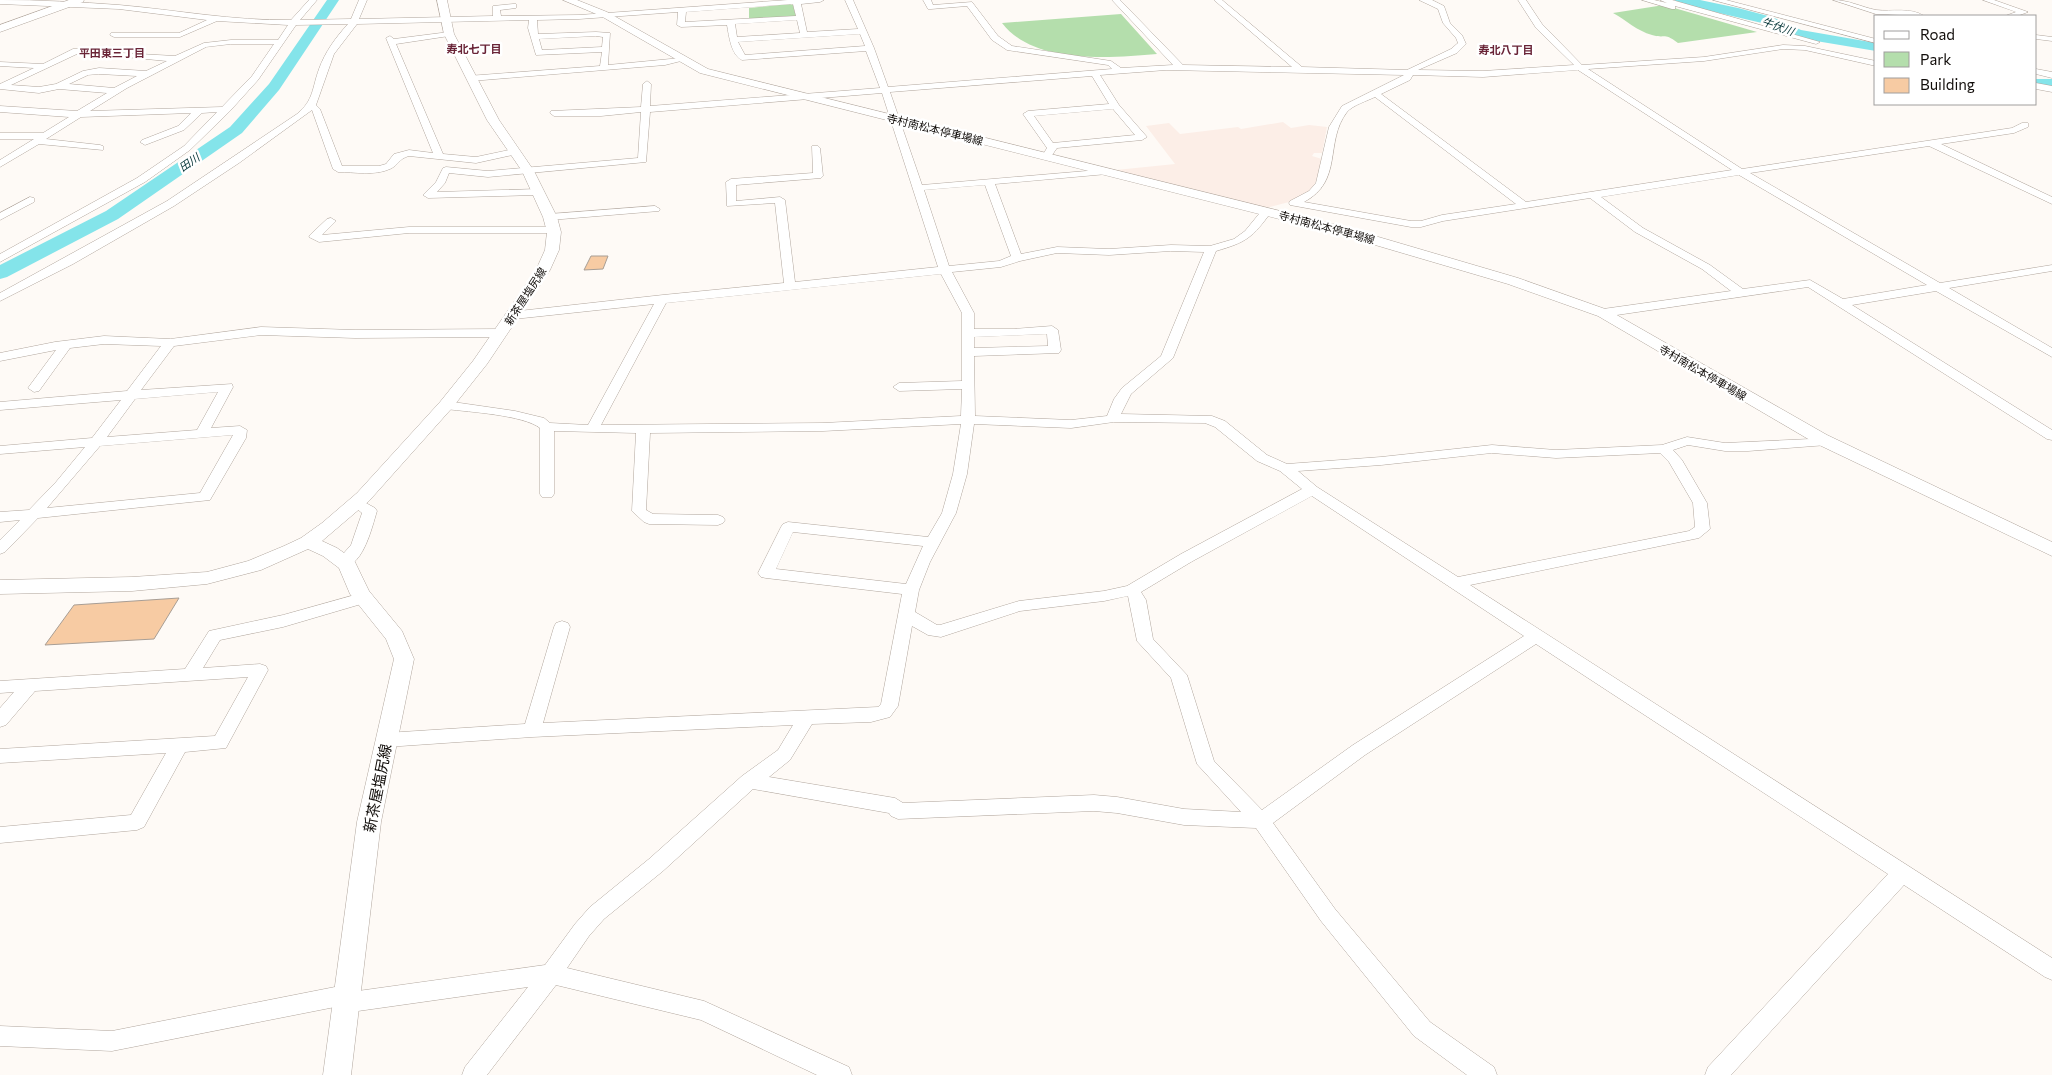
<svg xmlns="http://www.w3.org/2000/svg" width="2052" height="1075" font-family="Commissioner,'Noto Sans JP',sans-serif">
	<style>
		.medical { fill: #fceee7 }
		.green { fill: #b4deac }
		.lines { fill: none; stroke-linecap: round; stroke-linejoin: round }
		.river { fill: #84e4ea; fill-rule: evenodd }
		.building { fill: #f7cba3; stroke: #a89e95 }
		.minor-casing { stroke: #b1a69d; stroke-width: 1 }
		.major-casing { stroke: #b1a69d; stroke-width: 1 }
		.highway-casing { stroke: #b1a69d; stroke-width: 1 }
		.minor { fill: #fff; fill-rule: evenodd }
		.major { fill: #fff; fill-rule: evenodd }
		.highway { fill: #fff; fill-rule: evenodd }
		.labels { text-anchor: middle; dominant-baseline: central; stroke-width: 5; stroke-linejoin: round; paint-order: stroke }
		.far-water-label { font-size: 11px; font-style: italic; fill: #033336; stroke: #fff }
		.far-neighbourhood-label { font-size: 11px; font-weight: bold; fill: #692437; stroke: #fff }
		.far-street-label { font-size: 11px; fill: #110d0a; stroke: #fff }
		.near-street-label { font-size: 15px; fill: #110d0a; stroke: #fff }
	</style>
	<rect width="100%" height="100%" fill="#fefaf6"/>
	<!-- medical -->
	<path class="medical" d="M1283 122 1291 128 1309 125 1327 127 1322 153H1314L1312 156 1322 159 1314 188 1289 202 1266 208 1116 170 1175 164 1146 126 1169 123 1180 134 1238 127 1241 129Z"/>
	<!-- green -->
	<path class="green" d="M790 4 793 5 796 16 749 20V8Z
		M1664 5 1757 32 1678 43C1663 32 1666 39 1652 35 1637 31 1626 20 1613 13Z
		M1121 14 1157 54C1110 58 1034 65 1002 23Z"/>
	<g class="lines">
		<!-- river -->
		<path class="river" d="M327 0H339L279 90 242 133 118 219 7 277 0 279V265L106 211 230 127 269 84Z
			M1675 0H1700L1738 8 1772 17 1801 30 1876 43V51L1798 38 1762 23 1676 3Z
			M2036 79H2052V87H2036Z"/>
	</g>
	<!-- building -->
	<path class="building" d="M591 256H608L603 269 584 270Z
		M179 598 154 639 45 645 74 605Z"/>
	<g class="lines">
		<!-- minor casing -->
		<g class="minor-casing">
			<path id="minor" d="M0 0C39 0 80 2 119 5 177 10 233 21 291 20L309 0H317L300 20 351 19 359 0H367L359 19 493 16V6L513 4H516V8L500 10 501 16 579 15 788 0H824L820 2 801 4 807 32 858 29 845 0H853L874 48 888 87 1112 69 1108 65 1007 50 992 40 967 6 931 9H928L923 0H931L933 5 972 2 998 36 1012 46 1111 61 1121 68 1173 65 1112 0H1120L1183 65 1292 67 1214 0H1222L1302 67 1407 70 1451 49 1458 43 1456 38 1443 23 1438 9 1419 0H1432L1444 6 1450 23 1462 35 1466 44 1457 53 1418 70 1483 71 1574 65 1536 28 1518 0H1526L1542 24 1582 65 1704 57 1783 45 1805 46 1876 61V66L1805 50 1783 49 1704 61 1588 69 1742 169 2012 128 2022 123H2028V127L2014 133 1941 144 2052 197V204L1929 146 1750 173 1940 283 2052 265V271L1949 288 2052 348V357L1936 291 1852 305 2052 430V440L2047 439 1808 287 1603 317 1599 316 1597 313 1603 309 1731 291 1702 269 1635 232 1590 198 1443 221 1421 227H1411L1290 205 1289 203 1290 201 1309 191 1316 183 1329 127 1342 106 1404 75 1166 70 1100 75 1119 105 1147 137 1142 140 1057 148 1050 158 1047 159 1042 156 1047 148 1023 114 1028 111 1109 104 1092 76 890 92 922 185 1110 169V173L1107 174 995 184 1021 254 1057 247 1109 249 1171 245 1210 246 1234 239 1245 231 1263 209H1271L1272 211C1252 238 1247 242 1216 251L1173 358 1131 394 1121 414 1212 416 1225 421 1267 455 1287 464 1381 457 1492 445 1556 450 1662 445 1687 437 1725 443 1832 438 1834 441 1827 445 1748 451H1725L1688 445 1673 450 1682 460 1707 503 1710 529 1699 538 1470 585 2052 958V980L2045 977 1904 885 1731 1075H1705L1708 1067 1888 874 1536 644 1365 755 1273 823 1335 909 1430 1022 1494 1067 1497 1075H1467L1414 1036 1321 921 1256 828 1184 825 1117 813 1094 811 898 819 891 816 889 813 753 789 663 871 604 919 589 936 567 968 704 1001 849 1067 852 1075H817L701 1020 556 985 487 1075H462L465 1067 528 987 358 1011 335 1007 112 1051 0 1046V1026L112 1031 335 987 358 991 545 965 575 924 590 907 649 859 742 776 778 750 793 725 532 737 386 747 380 745 377 740 380 735 386 733 525 724 554 627 556 623 562 621 568 623 570 627 543 723 878 707 881 704 902 594 766 578 761 577 758 573 781 527 783 524 788 522 928 537 942 513 953 474 961 424 823 431 650 433 646 510 653 514 718 515 723 517 725 520 723 523 718 525 649 524 644 522 632 511 636 433 554 431V494L552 497H542L540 494V428C523 415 470 412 446 409L439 405 446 401 515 411 544 418 550 423 588 425 654 304 514 319 508 315 510 312 663 295 784 283 775 203 727 206 726 182 731 179 813 173 812 146H818L820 148 823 176 821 178 736 185V201L780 197 785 200 795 282 938 267 882 93 650 112 646 162 488 177 449 173 445 183 437 192 538 189 543 192 538 195 428 198 423 195 436 182 443 168 446 167 488 171 638 158 641 112 601 116H554L550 113 551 111 641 107 643 84 647 81 651 84 650 106 880 88 866 51 742 60C731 55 729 36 727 25L681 27 677 25 678 12 579 19 537 20 538 34 596 32 610 33 608 65 681 58 685 60 665 65 471 81 468 80V76L600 66 602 52 536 55 528 28 529 20 357 24 334 54 316 105 320 109 342 166H379L386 164 394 154 409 150 433 153 386 38 390 36 394 39 449 32 453 34 449 36 396 44 443 154 476 157 514 149 519 152 517 154 476 163 409 156C398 159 399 165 390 169 375 176 354 172 338 172L333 169 312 110 239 163 174 206 73 264 0 301V293L167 201 297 114C314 100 312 88 319 69 325 52 336 37 348 24L296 25 258 80 230 111 190 150 145 182 0 262V254L137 178 184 146 217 112 202 113 184 130 145 145 140 142 142 140 178 126 191 113 81 117 46 139 100 145 103 146V150L39 144 0 167V160L34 139H0V133H43L69 117 0 112V106L77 111 107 93 59 89 39 93 0 89V84L34 68 0 66V62L43 64 73 49H79V53L11 85 39 87 56 84 83 71 99 68 146 71 167 61 125 57 121 55 122 53 175 56 204 43 231 40H278L288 25 217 21 180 37H114L110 35 111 33H179L207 20 119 9 0 4ZM793 4 796 16 685 22 686 12ZM797 20 800 33 737 37 735 24ZM860 34 865 46 745 55 738 42ZM596 36 603 37 602 47 542 50 539 39ZM231 44H274L252 76 222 107 90 111 127 88 206 47ZM1578 70 1732 170 1526 202 1381 94 1410 80 1413 75 1483 77ZM99 74 137 76 114 88 69 84 88 75ZM1375 97 1516 204 1442 215 1421 221H1411L1304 202C1344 181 1324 142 1347 112 1353 105 1367 101 1375 97ZM1113 109 1135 135 1053 143 1034 116ZM1739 175 1927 285 1843 299 1810 280 1743 289 1710 265 1643 228 1601 197ZM985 185 1011 256 999 261 949 266 924 190ZM1171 251 1204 252 1161 356 1122 388 1114 399 1107 416 1071 420 975 416 974 356 1059 353 1061 350 1058 330 1052 326 1014 329H974V313L952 272 1001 267 1020 261 1057 253 1109 255ZM941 274 962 313V381L899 383 893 387 899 391 962 389 961 416 823 423 601 425 666 303ZM1047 334 1048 346 974 348V337ZM1114 422 1205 423 1215 427 1257 461 1280 471 1302 489 1181 554 1127 586 1104 591 1019 601 940 625H937L915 612 919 590 930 562 956 513 967 474 974 424 1071 428ZM1492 453 1556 458 1660 453 1669 462 1693 503 1695 527 1689 531 1458 577 1317 487 1298 471 1381 465ZM1312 496 1524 636 1353 745 1262 810 1214 761 1187 675 1153 639 1146 600 1141 592 1191 562ZM793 532 923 546 906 584 776 569ZM1128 596 1137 641 1171 678 1197 764 1241 812 1184 809 1117 797 1094 795 903 803 895 798 769 777 790 760 812 724 871 722 890 717 898 706 912 626 928 635 941 637 1020 611 1104 601Z
				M1642 0H1654L1667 3 1660 0H1672L1820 42 1816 44 1675 6V9H1672Z
				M1713 0H1726L1876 39V43Z
				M1833 0C1849 0 1861 7 1876 10 1892 12 1911 7 1924 16L1876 14Z
				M1983 0H1994L2028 12 2017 16H2005L2016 12Z
				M2036 35 2052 37V41L2036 39Z
				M2036 69 2052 72V78L2036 74Z
				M2036 83 2052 86V92L2036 89Z
				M30 197 34 198V202L0 220V213Z
				M655 206 660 209 659 211 550 220 545 217 550 214Z
				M331 218 336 221 322 235 409 227H553L558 230 553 233H409L319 242 309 237 310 235 327 219Z
				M261 327 355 330 500 329 506 333 500 337 355 338 261 335 174 346 141 390 232 384 233 387 211 428 240 426 247 430 246 438 210 500 38 518 5 552 0 554V540L20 520 0 522V512L29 510 56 482 85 447 0 454V446L92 438 121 400 0 410V402L127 391 161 346 104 344 70 348 39 391 34 392 28 388 56 350 0 361V353L55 342 104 336 170 339ZM218 392 197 430 107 437 135 399ZM233 435 200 493 47 508 100 446Z
				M357 498 375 508 377 511C372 527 362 572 339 566L336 562 351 545 362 513 350 503 352 500Z
				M362 593 368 594 370 598 368 602 283 627 220 640 203 668 260 664 266 666 268 670 226 748 185 752 144 827 137 830 0 843V827L131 815 166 753 0 763V749L215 736 248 677 35 691 6 725 0 727V708L14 692 0 693V681L185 669 209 631 283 615Z"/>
		</g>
		<!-- major casing -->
		<g class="major-casing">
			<path id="major" d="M437 0H447L454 34 499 120 534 171 557 217 561 232 559 250 550 270 487 364 452 408 369 501 322 541 337 548 354 560 369 591 402 631 414 659 381 822 351 1075H323L357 822 394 659 386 639 350 594 339 568 323 556 308 549 261 570 207 584 132 591 0 594V580L132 577 207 572 248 561 284 546 301 538 322 523 357 493 440 402 473 361 536 270 545 250 547 232 543 217 522 171 487 120 444 34Z
				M563 0H577L607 12 708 69 1341 226 1518 278 1608 310 1827 435 2052 542V556L1815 443 1598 316 1508 284 1331 232 700 73 601 16Z"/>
		</g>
		<!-- highway casing -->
		<g class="highway-casing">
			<path id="highway" d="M69 0H84L83 2 0 32V25Z"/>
		</g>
		<!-- minor -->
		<use href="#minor" class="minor"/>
		<!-- major -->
		<use href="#major" class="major"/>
		<!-- highway -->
		<use href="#highway" class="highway"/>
	</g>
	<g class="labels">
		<!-- far-water labels -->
		<g class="far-water-label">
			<text transform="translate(1778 26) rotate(20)">牛伏川</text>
			<text transform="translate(189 162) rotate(-35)">田川</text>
		</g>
		<!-- far-neighbourhood labels -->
		<g class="far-neighbourhood-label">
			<text x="474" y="48">寿北七丁目</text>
			<text x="1506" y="49">寿北八丁目</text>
			<text x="112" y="52">平田東三丁目</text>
		</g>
		<!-- far-street labels -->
		<g class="far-street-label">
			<text transform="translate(935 129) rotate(14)">寺村南松本停車場線</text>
			<text transform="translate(1327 227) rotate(15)">寺村南松本停車場線</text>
			<text transform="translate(525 296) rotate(-57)">新茶屋塩尻線</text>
			<text transform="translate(1703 372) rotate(30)">寺村南松本停車場線</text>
		</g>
		<!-- near-street labels -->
		<g class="near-street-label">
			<text transform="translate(377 788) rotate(-79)">新茶屋塩尻線</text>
		</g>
	</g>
	<!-- legend -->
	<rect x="1874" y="15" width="162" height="90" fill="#ffffff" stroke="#a09e9d"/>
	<rect x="1884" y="31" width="25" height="8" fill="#ffffff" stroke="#a09e9d"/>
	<text x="1920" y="40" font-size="15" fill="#110d0a">Road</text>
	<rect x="1884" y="52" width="25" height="15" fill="#b4deac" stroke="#a09e9d"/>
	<text x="1920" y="65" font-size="15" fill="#110d0a">Park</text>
	<rect x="1884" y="78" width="25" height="15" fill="#f7cba3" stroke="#a09e9d"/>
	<text x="1920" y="90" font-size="15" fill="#110d0a">Building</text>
</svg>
